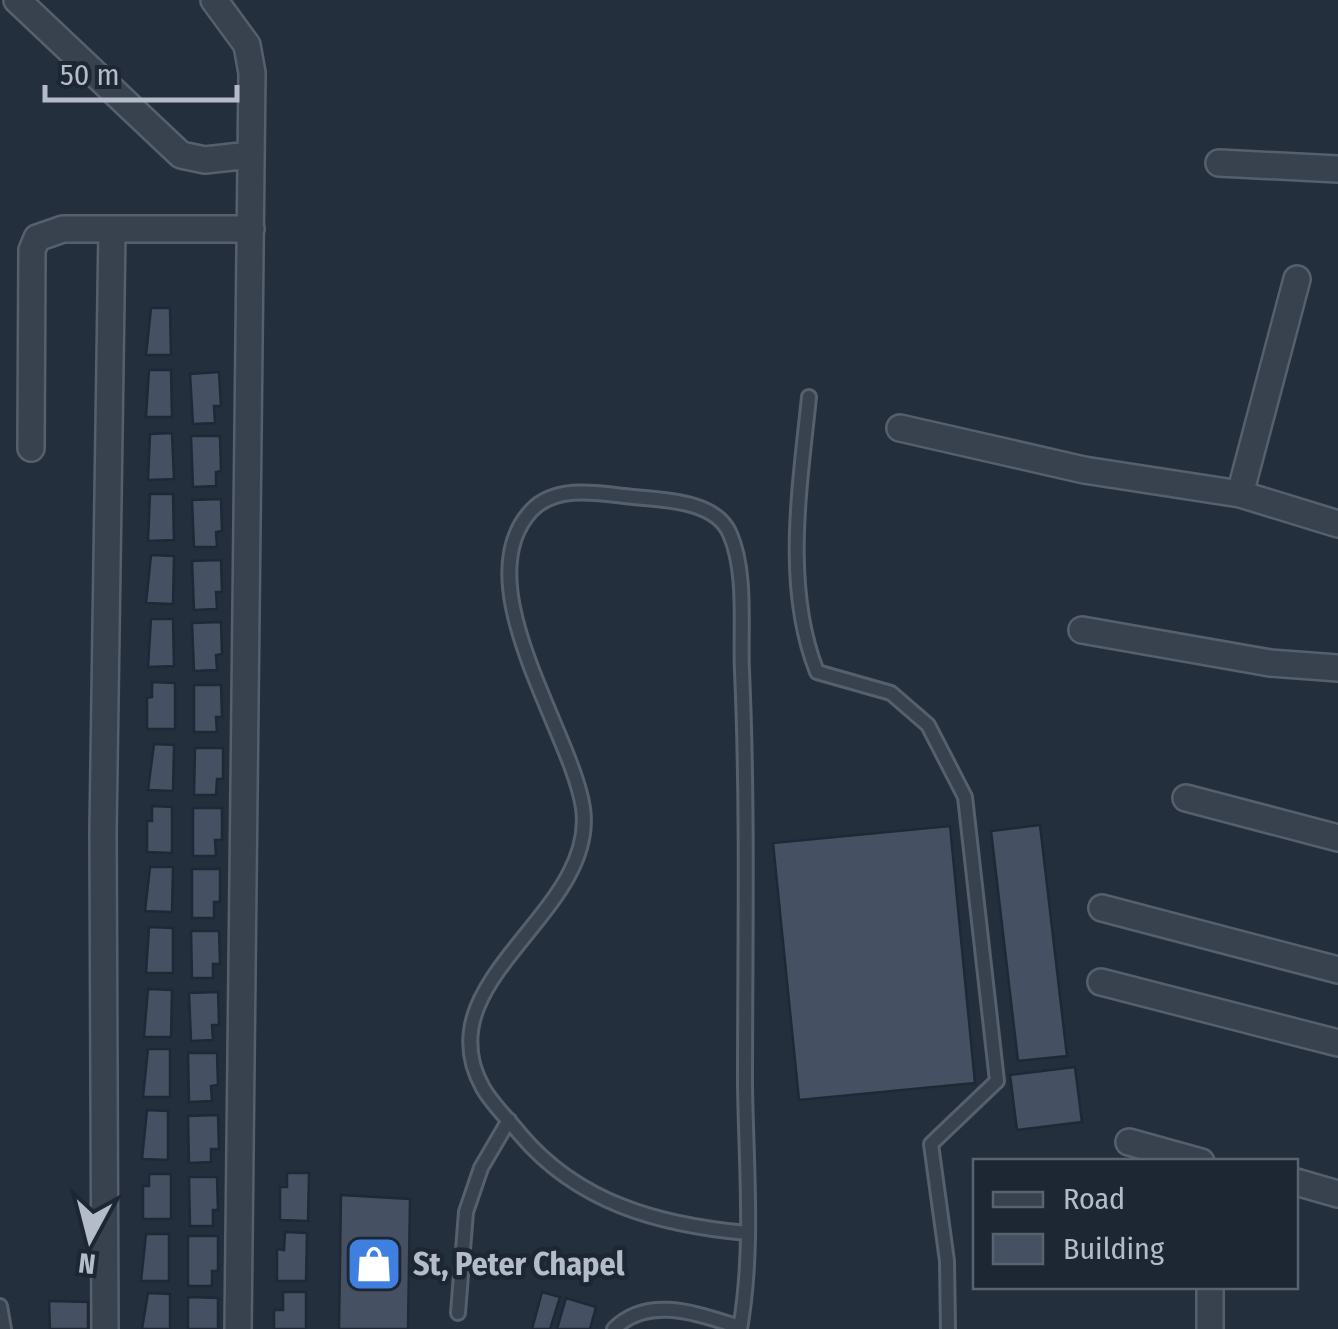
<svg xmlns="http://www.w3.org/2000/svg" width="1338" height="1329" font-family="'Fira Sans Condensed',sans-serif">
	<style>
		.building { fill: #455162; stroke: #1f2835; stroke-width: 2.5 }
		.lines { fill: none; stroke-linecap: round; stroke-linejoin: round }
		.lane-casing { stroke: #565f6c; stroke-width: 18 }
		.street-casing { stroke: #565f6c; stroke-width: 30 }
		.lane { stroke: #38414e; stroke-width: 12 }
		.street { stroke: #38414e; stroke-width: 25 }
		.labels { text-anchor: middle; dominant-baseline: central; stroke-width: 9; stroke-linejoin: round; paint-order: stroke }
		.poi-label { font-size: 32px; font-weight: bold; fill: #b4bcc9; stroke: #1d2633; text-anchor: start }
	</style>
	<rect width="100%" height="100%" fill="#242f3e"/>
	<!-- building -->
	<path class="building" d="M151 308H170L171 355H146Z
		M149 370H171L172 417H146Z
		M219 372 221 406H214L215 423 193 424 190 374Z
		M172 433 174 479 148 480 150 434Z
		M191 436H220L221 471 216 472V486L193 487Z
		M150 494H173L174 540 148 541Z
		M221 499 222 531 216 532 217 547H194L192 500Z
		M151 555 174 556 173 604 146 603Z
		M221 560 222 592H216L217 609 194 610 192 561Z
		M151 619H173L174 666 148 667Z
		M221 622 222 654 216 655 217 670 194 671 192 623Z
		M152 682 175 683V729H147V698L152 697Z
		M194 685H221L222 717H216L217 732H194Z
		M154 744 174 745 173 791 148 790Z
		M195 748H223V779H217L216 795H194Z
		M152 806 172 807V853L147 852V821H152Z
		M193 808H222V840H215L216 856H193Z
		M1040 825 1067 1056 1018 1061 991 831Z
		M950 826 975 1083 799 1100 773 843Z
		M150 867H173L172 912 145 911Z
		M192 869H220V902H214V918H192Z
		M149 927 173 928V973H146Z
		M191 931H219L220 964H213V978H192Z
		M148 989 172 990 171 1037H144Z
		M218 992 219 1025H212L213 1040 191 1041 189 993Z
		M148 1049H170V1097H143Z
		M188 1053H217L218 1085 211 1086 212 1101 189 1102Z
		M1075 1067 1082 1122 1017 1130 1010 1075Z
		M147 1110 168 1111V1160L142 1159Z
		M218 1115 219 1149H211V1162L189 1163 188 1116Z
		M287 1173H309L308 1221 280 1220V1187H287Z
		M149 1174H171V1219H143V1186H149Z
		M189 1177H217L218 1210H213V1226H190Z
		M341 1195 410 1199 408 1329H339Z
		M285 1232 307 1233 306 1281H277V1249L284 1250Z
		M146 1234H169V1281H141Z
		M188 1236H218V1271H212V1286H188Z
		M283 1292H306V1329H274V1310H283Z
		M542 1292 560 1297 550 1329H532Z
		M148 1293 170 1294V1329H142Z
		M188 1297 218 1298V1329H188Z
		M566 1298 596 1307 590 1329H557Z
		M49 1301 88 1302V1329H50Z"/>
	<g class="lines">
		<!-- lane casing -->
		<g class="lane-casing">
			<path id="lane" d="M809 397C800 486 783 587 817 672L891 693 928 725 965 797 997 1081 931 1144 947 1261 948 1329
				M0 1306 4 1329
				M458 1313 466 1212 481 1168 509 1120
				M614 1329C649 1294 700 1315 740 1327
				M740 1329C754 1249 746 1165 745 1084 745 946 748 808 742 671 740 629 747 573 730 534 715 498 656 500 624 496 593 492 554 486 531 511 464 584 572 732 583 808 598 914 422 980 483 1088 492 1104 508 1119 520 1134 578 1203 659 1225 747 1233"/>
		</g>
		<!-- street casing -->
		<g class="street-casing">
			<path id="street" d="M17 0 181 155 205 160 250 155
				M214 0 247 45 252 73 238 1329
				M1219 163 1338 169
				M900 428 1084 470 1240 494 1338 524
				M31 448 32 250 37 238 63 229H251
				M1240 494 1297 279
				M1082 630 1270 663 1338 668
				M1186 798 1338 838
				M1102 908 1338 970
				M1101 982 1338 1043
				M1129 1142 1201 1162
				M1296 1182 1338 1194
				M105 1329 103 831 112 229
				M1210 1329V1286"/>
		</g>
		<!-- lane -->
		<use href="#lane" class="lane"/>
		<!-- street -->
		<use href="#street" class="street"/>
	</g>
	<!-- icons -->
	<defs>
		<g id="shop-square" transform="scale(2.875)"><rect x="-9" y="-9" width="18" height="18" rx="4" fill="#3f7fe0" stroke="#1d2633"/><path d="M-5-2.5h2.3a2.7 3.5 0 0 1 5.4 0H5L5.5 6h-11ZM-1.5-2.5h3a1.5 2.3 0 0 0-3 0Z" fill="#fff"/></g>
	</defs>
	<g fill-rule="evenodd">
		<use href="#shop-square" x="374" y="1264"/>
	</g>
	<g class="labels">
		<!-- poi labels -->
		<g class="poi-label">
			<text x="413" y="1264">St, Peter Chapel</text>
		</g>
	</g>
	<!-- legend -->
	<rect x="973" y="1159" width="325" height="130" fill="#1d2633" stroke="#59626f" stroke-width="2.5"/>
	<rect x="993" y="1192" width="50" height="15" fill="#38414e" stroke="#59626f" stroke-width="2.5"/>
	<text x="1063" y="1209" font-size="30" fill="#b4bcc9">Road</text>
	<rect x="993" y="1234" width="50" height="30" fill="#455162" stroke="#59626f" stroke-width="2.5"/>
	<text x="1063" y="1259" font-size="30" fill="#b4bcc9">Building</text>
	<!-- north arrow -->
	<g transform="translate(90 1239) rotate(187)" stroke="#1d2633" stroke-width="8" paint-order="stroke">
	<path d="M0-8L18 38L0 25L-18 38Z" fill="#b4bcc9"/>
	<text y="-15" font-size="28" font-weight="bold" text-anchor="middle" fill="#b4bcc9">N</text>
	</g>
	<!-- scale -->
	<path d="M45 85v15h192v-15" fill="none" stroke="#b4bcc9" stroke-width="5"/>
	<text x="60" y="85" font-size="30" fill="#b4bcc9" stroke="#1d2633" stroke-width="8" paint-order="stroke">50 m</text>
</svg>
